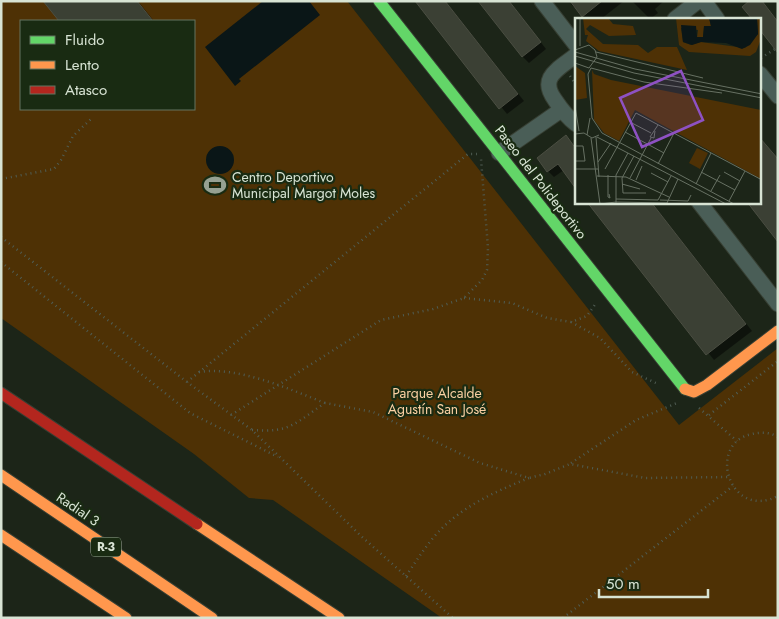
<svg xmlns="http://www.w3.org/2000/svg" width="779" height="619" font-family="Jost,sans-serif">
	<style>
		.green { fill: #4e3105; fill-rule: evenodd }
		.water { fill: #0a1617 }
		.shadow { fill: #0007 }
		.building { fill: #3b4034; stroke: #4b4e42 }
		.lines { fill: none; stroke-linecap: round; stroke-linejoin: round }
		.street-casing { stroke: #373f33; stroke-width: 17 }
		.fast-casing { stroke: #373f33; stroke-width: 13 }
		.slow-casing { stroke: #373f33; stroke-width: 13 }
		.jam-casing { stroke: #373f33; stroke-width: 13 }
		.path { stroke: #505d54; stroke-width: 2.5; stroke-dasharray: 1 4; stroke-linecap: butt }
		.street { stroke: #4a5e57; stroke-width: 15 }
		.fast { stroke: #63d668; stroke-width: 11 }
		.slow { stroke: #ff974d; stroke-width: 11 }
		.jam { stroke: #b3261e; stroke-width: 11 }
		.labels { text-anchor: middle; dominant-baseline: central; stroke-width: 4.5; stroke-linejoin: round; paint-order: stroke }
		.shield { fill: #192b12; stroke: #9fac9a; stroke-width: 1 }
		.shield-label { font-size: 12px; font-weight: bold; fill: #d8e4d4 }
		.poi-label { font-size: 14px; fill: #d8e4d4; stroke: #192b12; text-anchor: start }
		.street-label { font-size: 14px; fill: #d8e4d4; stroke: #192b12 }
		.park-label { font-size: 14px; fill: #fbd0a3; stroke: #192b12 }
		.inset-road { fill: none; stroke: #677163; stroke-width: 1 }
		.view { fill: #8e51c3; fill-opacity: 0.15; stroke: #8e51c3; stroke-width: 2.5 }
		.inset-edge { fill: none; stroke: #d8e4d4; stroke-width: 2.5 }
	</style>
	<rect width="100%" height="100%" fill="#1c2518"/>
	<!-- green -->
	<path class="green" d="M1 1H347L679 425 778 348V618H442L273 500 249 498 194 454 1 318ZM21 21H194V109H21Z"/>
	<!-- water -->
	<path class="water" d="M263 1H309L320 15 239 79 241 81 235 86 205 47Z
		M206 160a14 14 0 1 1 28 0a14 14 0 1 1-28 0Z"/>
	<!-- shadow -->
	<path class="shadow" d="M44 1H138L154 21H60Z
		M416 1H445L524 101 507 114Z
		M509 1 546 49 529 63 522 56Z
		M572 1H624L601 19H586L571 4Z
		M632 1H664L655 9 658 13 650 19Z
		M566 137 576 149V186L564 170 554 177 548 171Z
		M589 202H651L752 331 714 360Z"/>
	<!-- building -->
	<path class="building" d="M43 1H137L153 21H59Z
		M415 1H445L518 94 499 109Z
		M478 1H509L541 42 522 57Z
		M570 1H602L582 17Z
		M749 1H762L778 22V53L760 30V19H752L742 7Z
		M566 135 576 149V189L558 164 547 172 537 158Z
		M760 138 778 159V242L747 202H760Z
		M587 202H651L746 324 706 355Z"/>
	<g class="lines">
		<!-- street casing -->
		<g class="street-casing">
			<path id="street" d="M542 1 576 45
				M704 1 717 19
				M675 19 698 1
				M576 55C559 69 538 77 555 100 561 109 568 118 576 124
				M760 74 778 96
				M499 153 561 110
				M699 202 778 304"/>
		</g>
		<!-- fast casing -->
		<g class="fast-casing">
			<path id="fast" d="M379 1 685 389"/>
		</g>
		<!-- slow casing -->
		<g class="slow-casing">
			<path id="slow" d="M685 389 694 392 707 385 778 331
				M1 475 212 618
				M197 524 339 618
				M1 535 126 618"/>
		</g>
		<!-- jam casing -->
		<g class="jam-casing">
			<path id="jam" d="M1 393 197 524"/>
		</g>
		<!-- path -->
		<path class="path" d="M761 58 775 49
			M570 76 576 85
			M1 179 54 169 61 160 73 136 91 119
			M1 237 187 382 252 430 361 536 453 618
			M1 262 190 413 278 457
			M464 298 512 303 547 318 571 322 587 316 596 303
			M571 322 600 338 632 372 658 384
			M199 372C238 366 289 389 325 403
			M187 382 468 154H477
			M699 408 737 441
			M231 415 381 320 433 309 464 298 482 280 487 270 488 248 481 159
			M709 415 778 361
			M252 430C291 433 295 423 325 403L373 412 480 463 529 478 545 474 570 464 645 478 728 477
			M778 437C770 432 761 432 752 434 706 443 729 521 778 496
			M571 463 636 420 677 403
			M406 576C415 563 423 550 433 538 458 508 494 492 529 478
			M563 618 733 486"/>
		<!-- street -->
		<use href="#street" class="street"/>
		<!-- fast -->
		<use href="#fast" class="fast"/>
		<!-- slow -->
		<use href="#slow" class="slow"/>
		<!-- jam -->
		<use href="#jam" class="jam"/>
	</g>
	<!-- icons -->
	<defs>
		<g id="stadium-bare" transform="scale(1.725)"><path d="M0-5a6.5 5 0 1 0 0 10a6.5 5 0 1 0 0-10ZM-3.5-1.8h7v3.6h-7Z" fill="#96a192" stroke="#192b12" stroke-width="2.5" paint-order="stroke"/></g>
	</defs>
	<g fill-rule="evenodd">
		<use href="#stadium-bare" x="215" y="185"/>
	</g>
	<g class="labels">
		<!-- shield labels -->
		<rect class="shield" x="91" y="537.5" width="30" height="19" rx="4"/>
		<g class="shield-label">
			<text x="106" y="547">R-3</text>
		</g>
		<!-- poi labels -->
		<g class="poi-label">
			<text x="232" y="177">Centro Deportivo<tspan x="232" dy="16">Municipal Margot Moles</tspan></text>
		</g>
		<!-- street labels -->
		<g class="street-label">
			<text transform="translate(541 182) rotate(52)">Paseo del Polideportivo</text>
			<text transform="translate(78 509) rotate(34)">Radial 3</text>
		</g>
		<!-- park labels -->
		<g class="park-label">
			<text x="437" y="393">Parque Alcalde<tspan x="437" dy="16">Agustín San José</tspan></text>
		</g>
	</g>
	<!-- overview -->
	<g transform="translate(575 18)">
		<rect width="186" height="186" fill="#1c2518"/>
		<path d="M8 0H33L38 6 58 8 61 17 34 18 15 7 11 11 28 26 63 27 73 35 82 29H102L112 52 24 33 11 23 13 17H10ZM101 0H134L136 8 129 9 128 19 122 20 123 12 106 10 108 24 116 27 126 24 170 30 183 16 182 0H186V21L181 34 175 38 114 34 104 27ZM0 48 10 55 12 80 0 82ZM17 52 19 56 36 62 186 92V161L60 92 44 123 29 115 19 102ZM122 130 133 135 125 151 114 145Z" fill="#4e3105"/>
		<path d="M134 0H182L183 16 175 27 167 31 151 25 126 24 117 27 108 24 106 7 121 8 122 19H128L129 8H136Z" fill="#0a1617"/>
		<path class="inset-road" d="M5 28V0M0 32 14 27 20 32 22 39 14 50 0 45M0 34 60 51 187 76M21 34 128 60M0 38 59 55 187 80M16 50 13 56 17 100 27 115 159 186M16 50 69 64 147 75M0 88 4 113M55 104 76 115M80 113 79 120 75 119 83 107M50 114 89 135M0 116 9 115 17 120 24 117M12 117 15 100M21 119 24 159M22 119 151 186M16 120 25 186M0 128H8L10 143H0M59 138 47 160 48 175H71M23 144 36 125M83 146 99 115M0 151H23M30 151 61 95 187 162M126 154 160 172M149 154 165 163M76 155 93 164M33 157V179L35 180 34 176M22 158 51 159 94 179M55 160 76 120M61 162 67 148M47 166 65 171M121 166 136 135M136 173 145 157M41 181 83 182M83 182 96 158M85 182 113 183 116 177M154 183 170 153M41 184 92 185 103 161M25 186 41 184M41 186V157L53 135"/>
		<path class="view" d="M106 53 128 102 67 129 45 80Z"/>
		<rect width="186" height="186" class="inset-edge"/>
	</g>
	<!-- border -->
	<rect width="779" height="619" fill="none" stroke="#d8e4d4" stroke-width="5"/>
	<!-- legend -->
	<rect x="20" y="20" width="175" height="90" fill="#192b12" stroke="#657560"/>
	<rect x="30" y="36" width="25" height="8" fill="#63d668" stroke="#657560"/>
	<text x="65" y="45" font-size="15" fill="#d8e4d4">Fluido</text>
	<rect x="30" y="61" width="25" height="8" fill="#ff974d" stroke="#657560"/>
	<text x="65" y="70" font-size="15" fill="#d8e4d4">Lento</text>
	<rect x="30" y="86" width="25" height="8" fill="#b3261e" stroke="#657560"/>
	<text x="65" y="95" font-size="15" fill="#d8e4d4">Atasco</text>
	<!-- scale -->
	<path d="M599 589v8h109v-8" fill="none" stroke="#d8e4d4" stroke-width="2.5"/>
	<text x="606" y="589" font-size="15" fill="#d8e4d4" stroke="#192b12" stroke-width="4" paint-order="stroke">50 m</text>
</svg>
